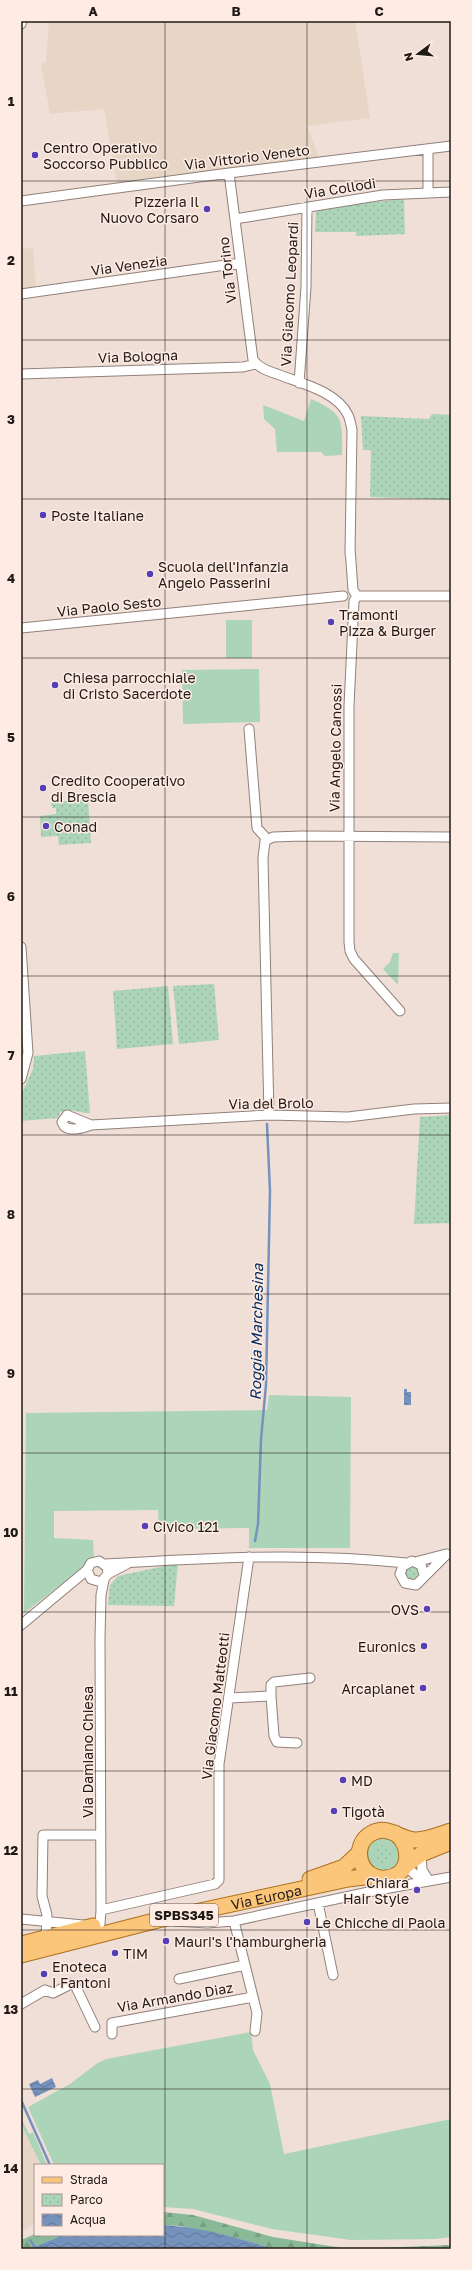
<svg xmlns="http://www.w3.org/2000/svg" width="472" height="2270" font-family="'Golos Text',sans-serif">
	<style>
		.industrial { fill: #e7d6c5 }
		.grass { fill: #acd4b8 }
		.forest { fill: url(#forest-firs) }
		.park { fill: url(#park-dots) }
		.water { fill: url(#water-waves) }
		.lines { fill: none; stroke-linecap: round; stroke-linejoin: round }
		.stream { stroke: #7592bc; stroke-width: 2.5 }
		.street-casing { stroke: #91817a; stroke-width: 11 }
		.primary-casing { stroke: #ac711e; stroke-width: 17 }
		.street { stroke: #fff; stroke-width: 9 }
		.primary { stroke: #fbc67a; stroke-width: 15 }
		.grid { fill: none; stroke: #201a17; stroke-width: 1; stroke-opacity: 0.55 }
		.poi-dot { fill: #543fb7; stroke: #feece4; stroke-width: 1.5 }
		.labels { text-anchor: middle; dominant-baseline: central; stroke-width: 3; stroke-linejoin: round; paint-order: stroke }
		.shield { fill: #feece4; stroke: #635954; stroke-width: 1 }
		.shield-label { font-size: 13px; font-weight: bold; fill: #201a17 }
		.poi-label { font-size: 14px; fill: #201a17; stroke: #feece4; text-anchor: start }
		.street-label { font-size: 14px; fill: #201a17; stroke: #feece4 }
		.water-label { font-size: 15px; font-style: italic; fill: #062d61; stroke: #feece4 }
		.neatline { fill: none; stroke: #201a17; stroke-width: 1.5 }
		.grid-label { font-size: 13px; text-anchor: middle; font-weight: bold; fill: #201a17 }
	</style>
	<defs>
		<pattern id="forest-firs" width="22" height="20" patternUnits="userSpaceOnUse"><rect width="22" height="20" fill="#89ba98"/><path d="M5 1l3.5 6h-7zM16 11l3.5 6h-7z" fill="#769f82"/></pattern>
		<pattern id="park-dots" width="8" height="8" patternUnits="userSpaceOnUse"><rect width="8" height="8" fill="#acd4b8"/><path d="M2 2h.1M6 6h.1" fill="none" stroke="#94b59d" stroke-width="1.8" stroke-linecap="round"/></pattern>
		<pattern id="water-waves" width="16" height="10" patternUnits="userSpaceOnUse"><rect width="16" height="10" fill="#7592bc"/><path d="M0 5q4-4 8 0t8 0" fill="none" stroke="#607698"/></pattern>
	</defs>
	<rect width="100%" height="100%" fill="#f0dfd7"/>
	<!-- industrial -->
	<path class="industrial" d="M49 21H355L370 118 307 126 319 158 117 182 104 109 50 114 41 64 46 62Z
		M33 248 36 288 21 289V249Z
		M21 2124 41 2165H35V2222L25 2230 21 2228Z"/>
	<!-- grass -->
	<path class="grass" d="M311 399C345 414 342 420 342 455L325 456 321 452H277L275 429 264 419 263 405 304 421Z
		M226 620H252V658H226Z
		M259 669 260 722 183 724 182 670Z
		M393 953H399L398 985 383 969 390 962Z
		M269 1395 351 1397 350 1548H249V1528L159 1529 158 1510 54 1511V1538L93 1540 94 1559 24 1613 26 1413 267 1410Z
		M379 1838H389L398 1844 401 1859 395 1868 380 1872 371 1867 366 1858 370 1843Z
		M251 2032 253 2050 270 2084 284 2154 451 2119V2237L435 2239 351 2240 272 2229 193 2209 163 2207V2165H54L28 2107 70 2084 96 2064 106 2059Z
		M21 2118 29 2134 33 2132 47 2165H41L21 2124Z"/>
	<!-- forest -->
	<path class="forest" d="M163 2212 193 2215 273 2237 349 2249H274L236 2238 181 2226 163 2225Z
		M35 2234V2235H63L29 2249H21V2240Z
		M450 2245 451 2249H353Z"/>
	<!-- park -->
	<path class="park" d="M404 199 405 234 356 236V232H315L316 208Z
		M432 414 451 415V500L370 497 371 450H363L361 416 429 419Z
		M88 800 91 843 59 845 58 836 41 837 40 816 56 814V808H52L51 802Z
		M214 984 219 1040 179 1044 173 986Z
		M168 986 173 1044 117 1049 113 991Z
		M85 1051 90 1113C78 1113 72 1108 60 1112L58 1118 21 1121V1095L33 1069 34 1056Z
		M451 1115V1223L414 1224 420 1117Z
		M178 1563 174 1606 108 1605 110 1585 118 1576Z
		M406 1573a6 6 0 1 1 12 0a6 6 0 1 1-12 0Z
		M375 1854a9 9 0 1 1 18 0a9 9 0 1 1-18 0Z"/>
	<!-- water -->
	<path class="water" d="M404 1389H407V1392H411V1405H404Z
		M52 2078 56 2087 35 2097 29 2084 38 2080 40 2084Z
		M163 2225C201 2227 238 2238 274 2249H29L63 2235H163Z"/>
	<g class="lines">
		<!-- stream -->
		<path class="stream" d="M255 1541 258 1524 261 1439 266 1385 270 1191 267 1124
			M21 2100 50 2165
			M30 2240 36 2249"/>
		<!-- street casing -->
		<g class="street-casing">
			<path id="street" d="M21 24 22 21
				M229 173 253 360C259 368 268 371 277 374 299 383 337 391 348 415 350 419 351 425 352 430L350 554
				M428 193V149
				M21 201 229 173 451 146
				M235 219 383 195 451 192
				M21 294 240 263
				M21 374 243 367 255 364
				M299 383 306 287 307 207
				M350 548 353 590 357 596 354 601 349 706V942L350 951 354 959 400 1011
				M357 596H451
				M21 628 343 596
				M249 729 257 828 267 839
				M21 947 28 1053 21 1079
				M269 1115 263 858 265 841 273 837 302 836 451 837
				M91 1125 67 1115 62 1122 64 1126C71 1132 83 1128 91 1125L269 1115 348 1117 414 1109 451 1108
				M415 1562 446 1554
				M105 1564C205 1558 306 1552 406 1563
				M108 1574 107 1567 99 1561 91 1563 87 1570 91 1579 101 1582 108 1574 127 1564
				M424 1575 421 1565 412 1561 403 1566 400 1574 405 1583 416 1585 447 1554
				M21 1625 87 1570
				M271 1696 274 1736 277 1742 297 1743
				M229 1698 271 1696V1685L274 1682 310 1678
				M421 1854 422 1870 429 1881
				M405 1866 417 1876 429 1881
				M318 1903 333 1975
				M101 1910 100 1639 101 1595 104 1580
				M21 1919 83 1925
				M174 1921 207 1923 234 1921 378 1890 451 1877
				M234 1921 257 2013 255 2031
				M100 1924 101 1910 215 1884 219 1880V1764L249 1557
				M46 1937 47 1915 42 1896 43 1835H101
				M179 1979 245 1965
				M21 2004 45 1990 53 1993 71 1984 75 1985 95 2027
				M112 2034V2023L253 1997"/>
		</g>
		<!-- primary casing -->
		<g class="primary-casing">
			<g id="primary">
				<path d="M395 1833C413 1846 411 1876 386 1878 360 1881 349 1845 372 1833 389 1824 400 1840 416 1840 427 1840 441 1834 451 1831"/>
				<path d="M405 1866 421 1854 451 1842"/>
				<path d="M310 1879 344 1867 359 1853"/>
				<path d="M21 1944 93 1926"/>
				<path id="s1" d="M21 1955 158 1920 348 1879 372 1876"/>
			</g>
		</g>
		<!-- street -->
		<use href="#street" class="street"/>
		<!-- primary -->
		<use href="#primary" class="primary"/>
	</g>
	<!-- grid -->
	<path class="grid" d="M165 21V2249M307 21V2249M21 181H451M21 340H451M21 499H451M21 658H451M21 817H451M21 976H451M21 1135H451M21 1294H451M21 1453H451M21 1612H451M21 1771H451M21 1930H451M21 2089H451"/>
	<!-- markers -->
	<g class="poi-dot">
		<circle cx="35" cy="155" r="4"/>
		<circle cx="207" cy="209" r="4"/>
		<circle cx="43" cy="515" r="4"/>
		<circle cx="150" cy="574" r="4"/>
		<circle cx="331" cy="622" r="4"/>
		<circle cx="55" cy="685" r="4"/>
		<circle cx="43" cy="788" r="4"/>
		<circle cx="46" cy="826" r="4"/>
		<circle cx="145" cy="1526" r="4"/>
		<circle cx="427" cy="1609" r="4"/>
		<circle cx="424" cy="1646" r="4"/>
		<circle cx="423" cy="1688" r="4"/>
		<circle cx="343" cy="1780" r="4"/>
		<circle cx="334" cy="1811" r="4"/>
		<circle cx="417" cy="1890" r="4"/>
		<circle cx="307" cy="1922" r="4"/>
		<circle cx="166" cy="1941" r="4"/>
		<circle cx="115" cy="1953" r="4"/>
		<circle cx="44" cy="1974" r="4"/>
	</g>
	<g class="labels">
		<!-- shield labels -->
		<rect class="shield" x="150" y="1904" width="68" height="22" rx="3"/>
		<g class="shield-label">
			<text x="184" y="1915">SPBS345</text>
		</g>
		<!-- poi labels -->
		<g class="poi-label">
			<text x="43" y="147">Centro Operativo<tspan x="43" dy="16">Soccorso Pubblico</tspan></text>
			<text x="199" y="201" text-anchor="end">Pizzeria Il<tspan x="199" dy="16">Nuovo Corsaro</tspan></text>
			<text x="51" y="515">Poste Italiane</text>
			<text x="158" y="566">Scuola dell'Infanzia<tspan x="158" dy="16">Angelo Passerini</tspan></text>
			<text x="339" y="614">Tramonti<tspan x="339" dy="16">Pizza &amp; Burger</tspan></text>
			<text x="63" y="677">Chiesa parrocchiale<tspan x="63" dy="16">di Cristo Sacerdote</tspan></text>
			<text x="51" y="780">Credito Cooperativo<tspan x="51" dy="16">di Brescia</tspan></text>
			<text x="54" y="826">Conad</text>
			<text x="153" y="1526">Civico 121</text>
			<text x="419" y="1609" text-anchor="end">OVS</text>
			<text x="416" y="1646" text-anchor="end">Euronics</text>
			<text x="415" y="1688" text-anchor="end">Arcaplanet</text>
			<text x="351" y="1780">MD</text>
			<text x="342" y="1811">Tigotà</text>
			<text x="409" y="1882" text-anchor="end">Chiara<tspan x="409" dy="16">Hair Style</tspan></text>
			<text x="315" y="1922">Le Chicche di Paola</text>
			<text x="174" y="1941">Mauri's l'hamburgheria</text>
			<text x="123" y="1953">TIM</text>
			<text x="52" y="1966">Enoteca<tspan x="52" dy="16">I Fantoni</tspan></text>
		</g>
		<!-- street labels -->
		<g class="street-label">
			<text transform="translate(247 157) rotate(-7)">Via Vittorio Veneto</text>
			<text transform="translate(340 188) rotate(-9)">Via Collodi</text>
			<text transform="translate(129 265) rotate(-8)">Via Venezia</text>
			<text transform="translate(227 270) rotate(-97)">Via Torino</text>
			<text transform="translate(289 294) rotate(-87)">Via Giacomo Leopardi</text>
			<text transform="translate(138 356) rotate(-2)">Via Bologna</text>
			<text transform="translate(109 606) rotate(-6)">Via Paolo Sesto</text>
			<text transform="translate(335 748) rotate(-89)">Via Angelo Canossi</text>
			<text transform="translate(271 1103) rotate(-1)">Via del Brolo</text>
			<text transform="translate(215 1706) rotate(-83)">Via Giacomo Matteotti</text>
			<text transform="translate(87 1752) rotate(-90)">Via Damiano Chiesa</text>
			<text stroke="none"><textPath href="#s1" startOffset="252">Via Europa</textPath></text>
			<text transform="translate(175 1997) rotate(-10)">Via Armando Diaz</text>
		</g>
		<!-- water labels -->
		<g class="water-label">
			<text transform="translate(256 1332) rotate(-89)">Roggia Marchesina</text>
		</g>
	</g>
	<!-- border -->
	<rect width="472" height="2270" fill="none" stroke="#feece4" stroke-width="44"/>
	<!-- legend -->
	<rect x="34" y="2164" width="130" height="72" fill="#feece4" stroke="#a59892"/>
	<rect x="42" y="2177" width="20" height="6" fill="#fbc67a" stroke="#a59892"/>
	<text x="70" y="2184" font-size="12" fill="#201a17">Strada</text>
	<rect x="42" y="2194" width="20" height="12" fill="url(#park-dots)" stroke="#a59892"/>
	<text x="70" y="2204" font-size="12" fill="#201a17">Parco</text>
	<rect x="42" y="2214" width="20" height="12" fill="url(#water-waves)" stroke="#a59892"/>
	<text x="70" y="2224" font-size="12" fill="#201a17">Acqua</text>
	<!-- north arrow -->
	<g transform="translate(418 54) rotate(254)" stroke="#feece4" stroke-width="3" paint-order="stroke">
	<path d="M0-3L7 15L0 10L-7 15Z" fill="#201a17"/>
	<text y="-6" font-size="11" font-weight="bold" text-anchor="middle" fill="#201a17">N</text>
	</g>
	<rect x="22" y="22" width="428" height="2226" class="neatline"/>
	<g class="grid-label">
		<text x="93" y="16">A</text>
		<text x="236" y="16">B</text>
		<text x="379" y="16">C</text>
		<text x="11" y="106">1</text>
		<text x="11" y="265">2</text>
		<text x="11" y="424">3</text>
		<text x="11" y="583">4</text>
		<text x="11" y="742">5</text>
		<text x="11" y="901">6</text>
		<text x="11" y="1060">7</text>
		<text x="11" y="1219">8</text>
		<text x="11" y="1378">9</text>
		<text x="11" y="1537">10</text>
		<text x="11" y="1696">11</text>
		<text x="11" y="1855">12</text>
		<text x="11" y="2014">13</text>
		<text x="11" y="2173">14</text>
	</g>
</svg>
